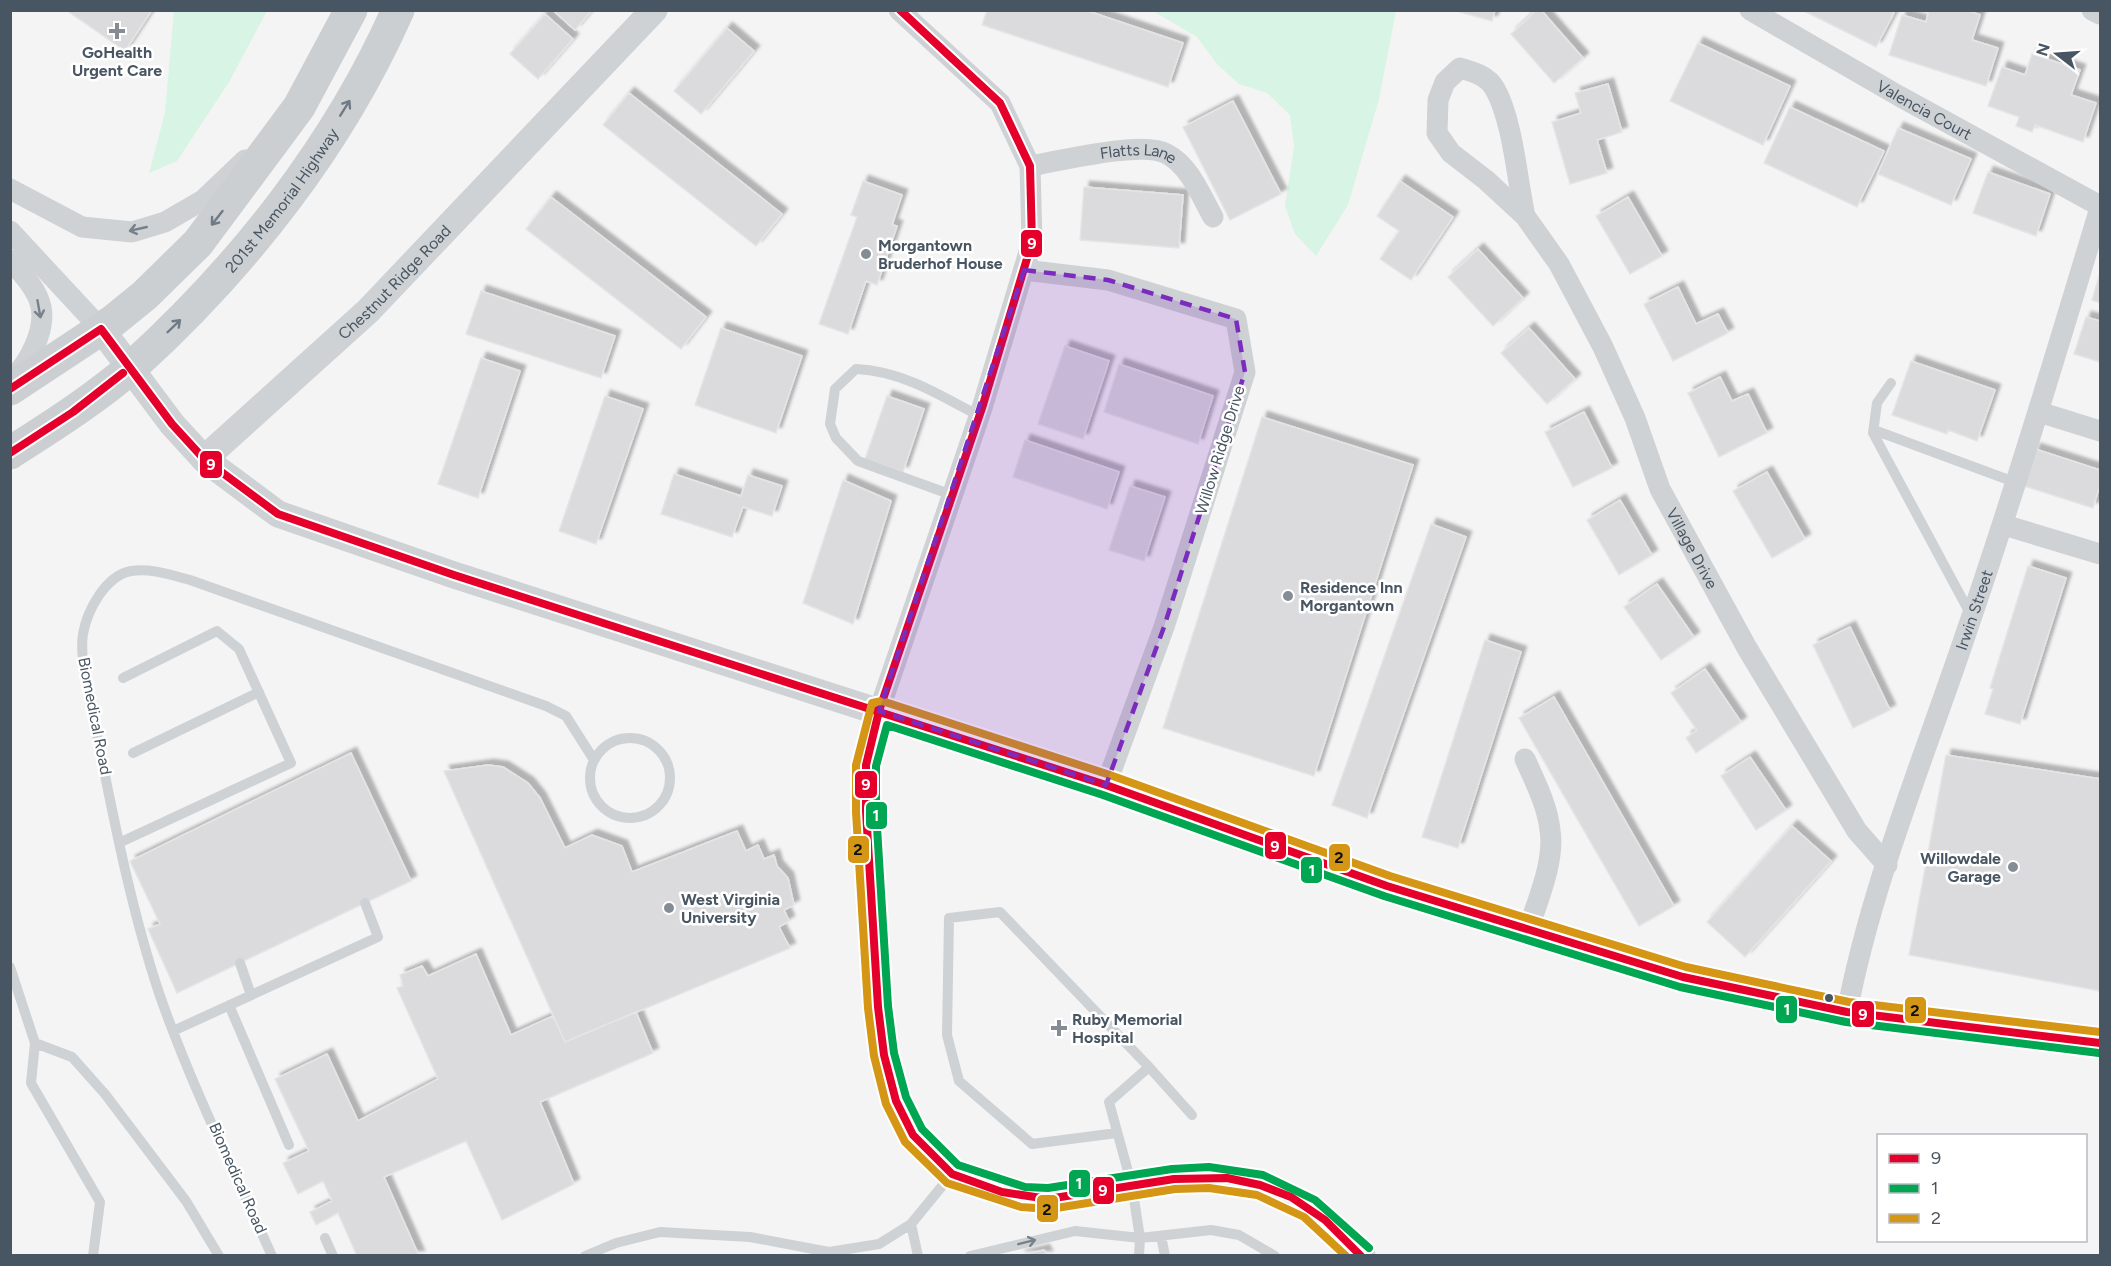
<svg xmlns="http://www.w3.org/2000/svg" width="2111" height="1266" font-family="Figtree,sans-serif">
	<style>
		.green { fill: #d7f4e4 }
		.building { fill: #dbdbde; stroke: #e5e5e6; stroke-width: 1.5; filter: url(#shadow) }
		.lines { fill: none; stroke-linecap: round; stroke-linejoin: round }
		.service { stroke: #cfd2d5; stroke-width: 10 }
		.minor { stroke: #cfd2d5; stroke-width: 21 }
		.tertiary { stroke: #cfd2d5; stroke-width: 27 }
		.primary { stroke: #cbcfd2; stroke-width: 33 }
		.bus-1-casing { stroke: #fff; stroke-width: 12 }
		.bus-2-casing { stroke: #fff; stroke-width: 12 }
		.bus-3-casing { stroke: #fff; stroke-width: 12 }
		.bus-1 { stroke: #e4002b; stroke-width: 8 }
		.bus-2 { stroke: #00a651; stroke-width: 8 }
		.bus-3 { stroke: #d49614; stroke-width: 8 }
		.oneway { stroke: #6f7a84 }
		.oneway2 { stroke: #77818a }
		.marked { fill: #7b2cbf; fill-opacity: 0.2; stroke: #7b2cbf; stroke-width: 4.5; stroke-dasharray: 12 8; stroke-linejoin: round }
		.poi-dot { fill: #848d95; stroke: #fff; stroke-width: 2 }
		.bus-dot { fill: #485562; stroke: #fff; stroke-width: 2 }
		.labels { text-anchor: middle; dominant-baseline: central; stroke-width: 5; stroke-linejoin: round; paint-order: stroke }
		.poi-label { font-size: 16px; font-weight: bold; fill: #485562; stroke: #fff; text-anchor: start }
		.street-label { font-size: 16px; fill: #485562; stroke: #fff }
		.line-badge { stroke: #fff; stroke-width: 2 }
		.badge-label { font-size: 16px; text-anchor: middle; font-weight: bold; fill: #fff }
		.pale-badge-label { font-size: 16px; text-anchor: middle; font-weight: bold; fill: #111 }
	</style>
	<defs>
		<filter id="shadow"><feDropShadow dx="5.5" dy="-5.5" stdDeviation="1.5" flood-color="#0004"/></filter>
	</defs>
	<rect width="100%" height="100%" fill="#f4f4f4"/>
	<!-- green -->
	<path class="green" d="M174 11H267L229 82 177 161 149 173 165 113Z
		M1153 11H1396L1379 99 1348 205 1316 256 1295 234 1285 206 1294 146 1290 115 1267 93 1239 84 1217 64 1197 37Z"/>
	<!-- building -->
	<path class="building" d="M66 10H152L125 51Z
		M553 10H592L575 30Z
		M987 10H1085L1183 43 1168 87 982 25Z
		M1453 10H1495L1492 21Z
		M1537 10H1541L1583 58 1554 83 1511 34Z
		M1802 10H1889L1894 13 1876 47Z
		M1929 10H1966L1980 15 1972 40 1998 48 1986 86 1889 55 1902 15 1926 22Z
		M545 14 573 39 538 79 510 54Z
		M727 28 754 51 701 114 674 91Z
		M1698 43 1790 86 1763 145 1670 101Z
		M2032 54 2080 70 2071 95 2096 103 2083 142 2035 125 2032 132 2016 126 2019 117 1988 106 2002 67 2025 75Z
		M1608 84 1622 132 1597 140 1607 173 1570 184 1552 122 1581 113 1575 93Z
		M629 93 782 214 756 246 603 125Z
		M1233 101 1281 194 1230 220 1183 127Z
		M1790 107 1884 151 1857 207 1764 163Z
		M1898 128 1971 159 1951 205 1878 174Z
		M1988 172 2050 194 2036 236 1973 213Z
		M863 181 902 195 892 225 897 226 877 285 866 281 848 334 819 324 857 217 851 215Z
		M1400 181 1453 217 1411 280 1380 259 1399 231 1377 216Z
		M1084 187 1183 195 1179 248 1080 240Z
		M551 197 706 317 681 349 526 229Z
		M1628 197 1662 256 1630 274 1596 216Z
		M1478 249 1523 298 1493 326 1448 277Z
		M2100 273V303L2092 300Z
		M1678 287 1696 324 1718 314 1728 333 1673 361 1644 304Z
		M481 291 615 336 601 378 466 334Z
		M2086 317 2100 321V362L2074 354Z
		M721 328 802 356 776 433 695 405Z
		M1529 328 1575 379 1547 404 1501 353Z
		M1065 346 1109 361 1083 439 1038 424Z
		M481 358 520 371 478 498 438 484Z
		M1911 361 1995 390 1977 441 1948 430 1947 434 1892 415Z
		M1119 364 1213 396 1198 444 1104 412Z
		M1720 377 1732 401 1748 394 1767 433 1719 457 1688 393Z
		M605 396 643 409 596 544 559 531Z
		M887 396 924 409 903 472 865 459Z
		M1584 412 1612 468 1573 487 1545 432Z
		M1262 417 1413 465 1314 776 1163 728Z
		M1025 440 1119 472 1107 509 1013 477Z
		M2035 449 2100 470V485L2093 508 2024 486Z
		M1767 472 1805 539 1772 558 1733 491Z
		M674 474 741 496 748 475 782 486 772 516 743 507 732 537 661 514Z
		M843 480 891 501 853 624 803 603Z
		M1130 486 1165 497 1144 561 1109 550Z
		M1620 500 1652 555 1619 575 1587 520Z
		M1431 524 1466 537 1367 818 1332 805Z
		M2028 566 2066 578 2020 724 1985 714 1993 689 1990 688Z
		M1657 584 1694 637 1661 660 1624 607Z
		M1850 627 1890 710 1853 728 1813 645Z
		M1485 640 1521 652 1458 848 1422 837Z
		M1705 669 1741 722 1696 753 1686 738 1697 730 1671 693Z
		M1554 697 1674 906 1639 926 1519 718Z
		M351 753 411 881 177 993 148 929 160 924 130 861Z
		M1946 755 2100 779V991L1909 955Z
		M1750 757 1786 810 1756 830 1721 776Z
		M488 765 503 767 528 783 540 798 565 848 592 835 622 846 632 872 737 831 746 851 758 845 764 859 774 855 777 866 788 878 794 905 784 910 789 921 779 927 790 948 565 1042 444 771Z
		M1792 826 1831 861 1745 957 1707 922Z
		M476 954 511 1035 553 1016 565 1042 636 1012 653 1053 540 1102 574 1184 502 1220 466 1141 384 1177 419 1256H357L338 1213 316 1225 310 1212 332 1201 323 1181 298 1194 283 1163 309 1151 275 1079 327 1054 358 1121 438 1079 397 988 403 986 400 975 422 966 428 976Z
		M1044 1250 1047 1256H1019Z"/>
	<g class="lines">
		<!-- service -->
		<path class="service" d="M1891 383 1877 403 1873 433 1972 617
			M1874 430 2017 483
			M952 495 858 461 836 438 830 424 835 389 856 369C902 371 940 395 979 416
			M590 778a40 40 0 1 1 80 0a40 40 0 1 1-80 0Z
			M133 753 259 692
			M121 842 291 763 239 649 217 631 123 678
			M240 963 251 995
			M10 967 35 1043 31 1083 100 1202 93 1256
			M229 1005 289 1145
			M173 1031 378 937 365 903
			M35 1043 72 1057 105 1094 186 1201 219 1256
			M1149 1067 1192 1115
			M1117 1133 1032 1144 959 1081 947 1035 949 918 1000 912 1149 1067 1109 1102 1132 1186 1140 1238 1211 1230 1239 1235 1275 1256
			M911 1224 918 1256
			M1161 1236 1165 1256
			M325 1238 333 1256
			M272 1256C233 1169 190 1083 159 993 124 888 106 775 83 667 83 656 81 645 83 634 87 611 105 576 131 571 151 568 171 575 190 580L546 706 566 716 594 760
			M585 1256 616 1243 660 1232 750 1237 829 1252 879 1244 911 1224 952 1174
			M970 1256 1075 1231 1140 1238 1139 1256"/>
		<!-- minor -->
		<g class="minor">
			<path id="s1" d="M1750 10 1899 96 2100 206"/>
			<path d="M2092 10 2100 14"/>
			<path id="s2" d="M1030 166C1060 161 1143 140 1167 154 1190 166 1201 196 1213 217"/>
			<path d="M10 189 82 227 132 232 165 222 203 200 245 160"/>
			<path id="s3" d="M1525 216C1517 180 1513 121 1495 89 1488 76 1474 72 1460 68L1445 82 1438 100 1437 133 1451 153 1486 180 1525 216 1559 264 1603 347 1635 418 1660 489 1747 648 1857 831 1887 865"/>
			<path d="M10 231 101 329"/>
			<path d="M10 260C22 273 38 290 41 307 46 332 28 363 12 380"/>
			<path d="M1024 270 1108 280 1236 319 1245 372 1164 627 1106 785"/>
			<path d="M2039 412 2100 431"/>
			<path d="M2004 525 2100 554"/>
			<path d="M879 711 982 408 1032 242 1030 166 1000 103 899 10"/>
			<path d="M1525 759C1535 782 1547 804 1550 830 1555 862 1537 901 1528 931"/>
			<path id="s4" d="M1847 1012C1871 887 1921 765 1962 645 2012 500 2056 354 2100 208"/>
		</g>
		<!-- tertiary -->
		<g class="tertiary">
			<path d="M101 329 172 424 204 459 278 514 454 575 1106 785 1387 886 1683 977 1847 1012 2100 1043"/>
			<path id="s5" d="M204 459 368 311 654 10"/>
			<path d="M879 711 866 765V811L878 1007 884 1055 896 1101 913 1135 952 1174 1023 1197 1048 1199 1174 1179 1210 1177 1260 1185 1309 1208 1325 1220 1362 1256"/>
		</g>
		<!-- primary -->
		<g class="primary">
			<path d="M10 389 113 321 145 295 198 243 299 107 351 10"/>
			<path id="s6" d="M10 453C52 426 95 399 133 366 242 267 338 146 398 10"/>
		</g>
		<!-- bus-1 casing -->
		<g class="bus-1-casing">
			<path id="bus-1" d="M900 10 1000 103 1030 166 1032 242 982 408 879 711 866 765V811L878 1007 884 1055 896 1101 913 1135 952 1174 1002 1192 1048 1199 1174 1179 1227 1178 1260 1185 1291 1197 1325 1220 1361 1256
				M10 389 101 329 172 424 204 459 278 514 454 575 1106 785 1387 886 1683 977 1847 1012 2100 1043
				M10 453 73 412 123 373"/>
		</g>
		<!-- bus-2 casing -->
		<g class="bus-2-casing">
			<path id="bus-2" d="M1369 1248 1315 1200 1263 1175 1209 1167 1172 1169 1048 1188 1025 1187 958 1165 922 1129 906 1097 894 1053 888 1006 876 811V766L887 725 1103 795 1384 896 1680 987 1846 1022 2099 1053"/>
		</g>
		<!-- bus-3 casing -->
		<g class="bus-3-casing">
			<path id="bus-3" d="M1346 1256 1304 1217 1257 1195 1209 1188 1175 1189 1050 1209 1021 1207 947 1183 905 1142 886 1104 874 1056 868 1008 856 812V765L872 703 882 701 1110 775 1390 876 1686 967 1849 1002 2100 1032"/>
		</g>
		<!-- bus-1 -->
		<use href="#bus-1" class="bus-1"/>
		<!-- bus-2 -->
		<use href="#bus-2" class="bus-2"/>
		<!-- bus-3 -->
		<use href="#bus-3" class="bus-3"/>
	</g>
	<!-- one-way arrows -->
	<defs><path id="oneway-shaft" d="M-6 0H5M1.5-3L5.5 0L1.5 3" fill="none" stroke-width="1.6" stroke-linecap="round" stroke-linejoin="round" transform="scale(1.5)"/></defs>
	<g class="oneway">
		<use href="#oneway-shaft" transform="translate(345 108) rotate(-58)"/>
		<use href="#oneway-shaft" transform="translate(217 218) rotate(128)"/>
		<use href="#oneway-shaft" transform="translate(174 326) rotate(-44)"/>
	</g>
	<g class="oneway2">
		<use href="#oneway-shaft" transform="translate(138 229) rotate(167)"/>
		<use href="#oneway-shaft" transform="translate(39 309) rotate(80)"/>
		<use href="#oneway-shaft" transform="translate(1027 1242) rotate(-14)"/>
	</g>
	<!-- marked area -->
	<path class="marked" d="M1024 270 1108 280 1236 319 1245 372 1164 627 1106 785 879 711Z"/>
	<!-- markers -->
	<g class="poi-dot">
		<path d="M114 22h6v6h6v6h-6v6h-6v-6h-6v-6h6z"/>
		<circle cx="866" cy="254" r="6"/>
		<circle cx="1288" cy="596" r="6"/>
		<circle cx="2013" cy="867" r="6"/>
		<circle cx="669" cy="908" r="6"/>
		<path d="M1056 1019h6v6h6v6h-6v6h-6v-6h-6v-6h6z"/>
	</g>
	<circle class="bus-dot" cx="1829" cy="998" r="5"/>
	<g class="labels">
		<!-- poi labels -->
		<g class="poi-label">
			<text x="117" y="52" text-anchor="middle">GoHealth<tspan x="117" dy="18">Urgent Care</tspan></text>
			<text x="878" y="245">Morgantown<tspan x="878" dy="18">Bruderhof House</tspan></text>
			<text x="1300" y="587">Residence Inn<tspan x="1300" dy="18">Morgantown</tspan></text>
			<text x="2001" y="858" text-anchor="end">Willowdale<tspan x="2001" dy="18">Garage</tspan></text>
			<text x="681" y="899">West Virginia<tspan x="681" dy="18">University</tspan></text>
			<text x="1072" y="1019">Ruby Memorial<tspan x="1072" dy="18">Hospital</tspan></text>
		</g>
		<!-- street labels -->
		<g class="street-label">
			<text stroke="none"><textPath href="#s1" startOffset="201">Valencia Court</textPath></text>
			<text stroke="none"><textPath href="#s2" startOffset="110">Flatts Lane</textPath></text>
			<text stroke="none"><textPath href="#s6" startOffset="374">201st Memorial Highway</textPath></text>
			<text stroke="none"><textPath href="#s5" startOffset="260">Chestnut Ridge Road</textPath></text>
			<text transform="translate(1220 450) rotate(-73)">Willow Ridge Drive</text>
			<text stroke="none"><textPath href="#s3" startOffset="741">Village Drive</textPath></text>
			<text stroke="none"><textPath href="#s4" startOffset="422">Irwin Street</textPath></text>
			<text transform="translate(95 716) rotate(79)">Biomedical Road</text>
			<text transform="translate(238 1178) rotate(66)">Biomedical Road</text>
		</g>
	</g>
	<g class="line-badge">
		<rect x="1020" y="229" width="23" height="29" rx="6" fill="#e4002b"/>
		<rect x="199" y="450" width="24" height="29" rx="6" fill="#e4002b"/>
		<rect x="854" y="770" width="24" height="29" rx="6" fill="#e4002b"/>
		<rect x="865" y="801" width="23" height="29" rx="6" fill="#00a651"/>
		<rect x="1264" y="831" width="23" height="29" rx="6" fill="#e4002b"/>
		<rect x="847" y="835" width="23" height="29" rx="6" fill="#d49614"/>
		<rect x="1328" y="843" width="23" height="29" rx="6" fill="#d49614"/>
		<rect x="1300" y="856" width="23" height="28" rx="6" fill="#00a651"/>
		<rect x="1775" y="995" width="23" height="29" rx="6" fill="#00a651"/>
		<rect x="1904" y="996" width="23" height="28" rx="6" fill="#d49614"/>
		<rect x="1851" y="1000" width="24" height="28" rx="6" fill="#e4002b"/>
		<rect x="1068" y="1169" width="23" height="29" rx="6" fill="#00a651"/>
		<rect x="1092" y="1176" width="23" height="29" rx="6" fill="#e4002b"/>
		<rect x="1036" y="1194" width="23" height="29" rx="6" fill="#d49614"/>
	</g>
	<g class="badge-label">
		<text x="1032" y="249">9</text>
		<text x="211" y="470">9</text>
		<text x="866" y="790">9</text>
		<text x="876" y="821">1</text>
		<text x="1275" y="852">9</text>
		<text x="1312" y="876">1</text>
		<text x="1787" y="1015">1</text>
		<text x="1863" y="1020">9</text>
		<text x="1079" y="1189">1</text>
		<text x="1103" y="1196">9</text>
	</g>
	<g class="pale-badge-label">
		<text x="858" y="855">2</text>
		<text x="1339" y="863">2</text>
		<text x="1915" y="1016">2</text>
		<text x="1047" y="1215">2</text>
	</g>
	<!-- border -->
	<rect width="2111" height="1266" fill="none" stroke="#485562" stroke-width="24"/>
	<!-- legend -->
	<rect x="1877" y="1134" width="210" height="108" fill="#ffffff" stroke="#b6bbc0" stroke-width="1.5"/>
	<rect x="1889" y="1154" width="30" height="9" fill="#e4002b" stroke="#b6bbc0" stroke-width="1.5"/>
	<text x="1931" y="1164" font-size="18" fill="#485562">9</text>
	<rect x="1889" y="1184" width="30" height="9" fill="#00a651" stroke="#b6bbc0" stroke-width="1.5"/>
	<text x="1931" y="1194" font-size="18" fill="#485562">1</text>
	<rect x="1889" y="1214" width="30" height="9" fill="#d49614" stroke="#b6bbc0" stroke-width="1.5"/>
	<text x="1931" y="1224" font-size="18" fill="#485562">2</text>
	<!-- north arrow -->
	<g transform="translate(2057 54) rotate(287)" stroke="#ffffff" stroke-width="4.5" paint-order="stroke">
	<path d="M0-4.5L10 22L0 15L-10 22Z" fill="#485562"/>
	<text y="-9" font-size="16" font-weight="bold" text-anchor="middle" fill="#485562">N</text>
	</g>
</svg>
